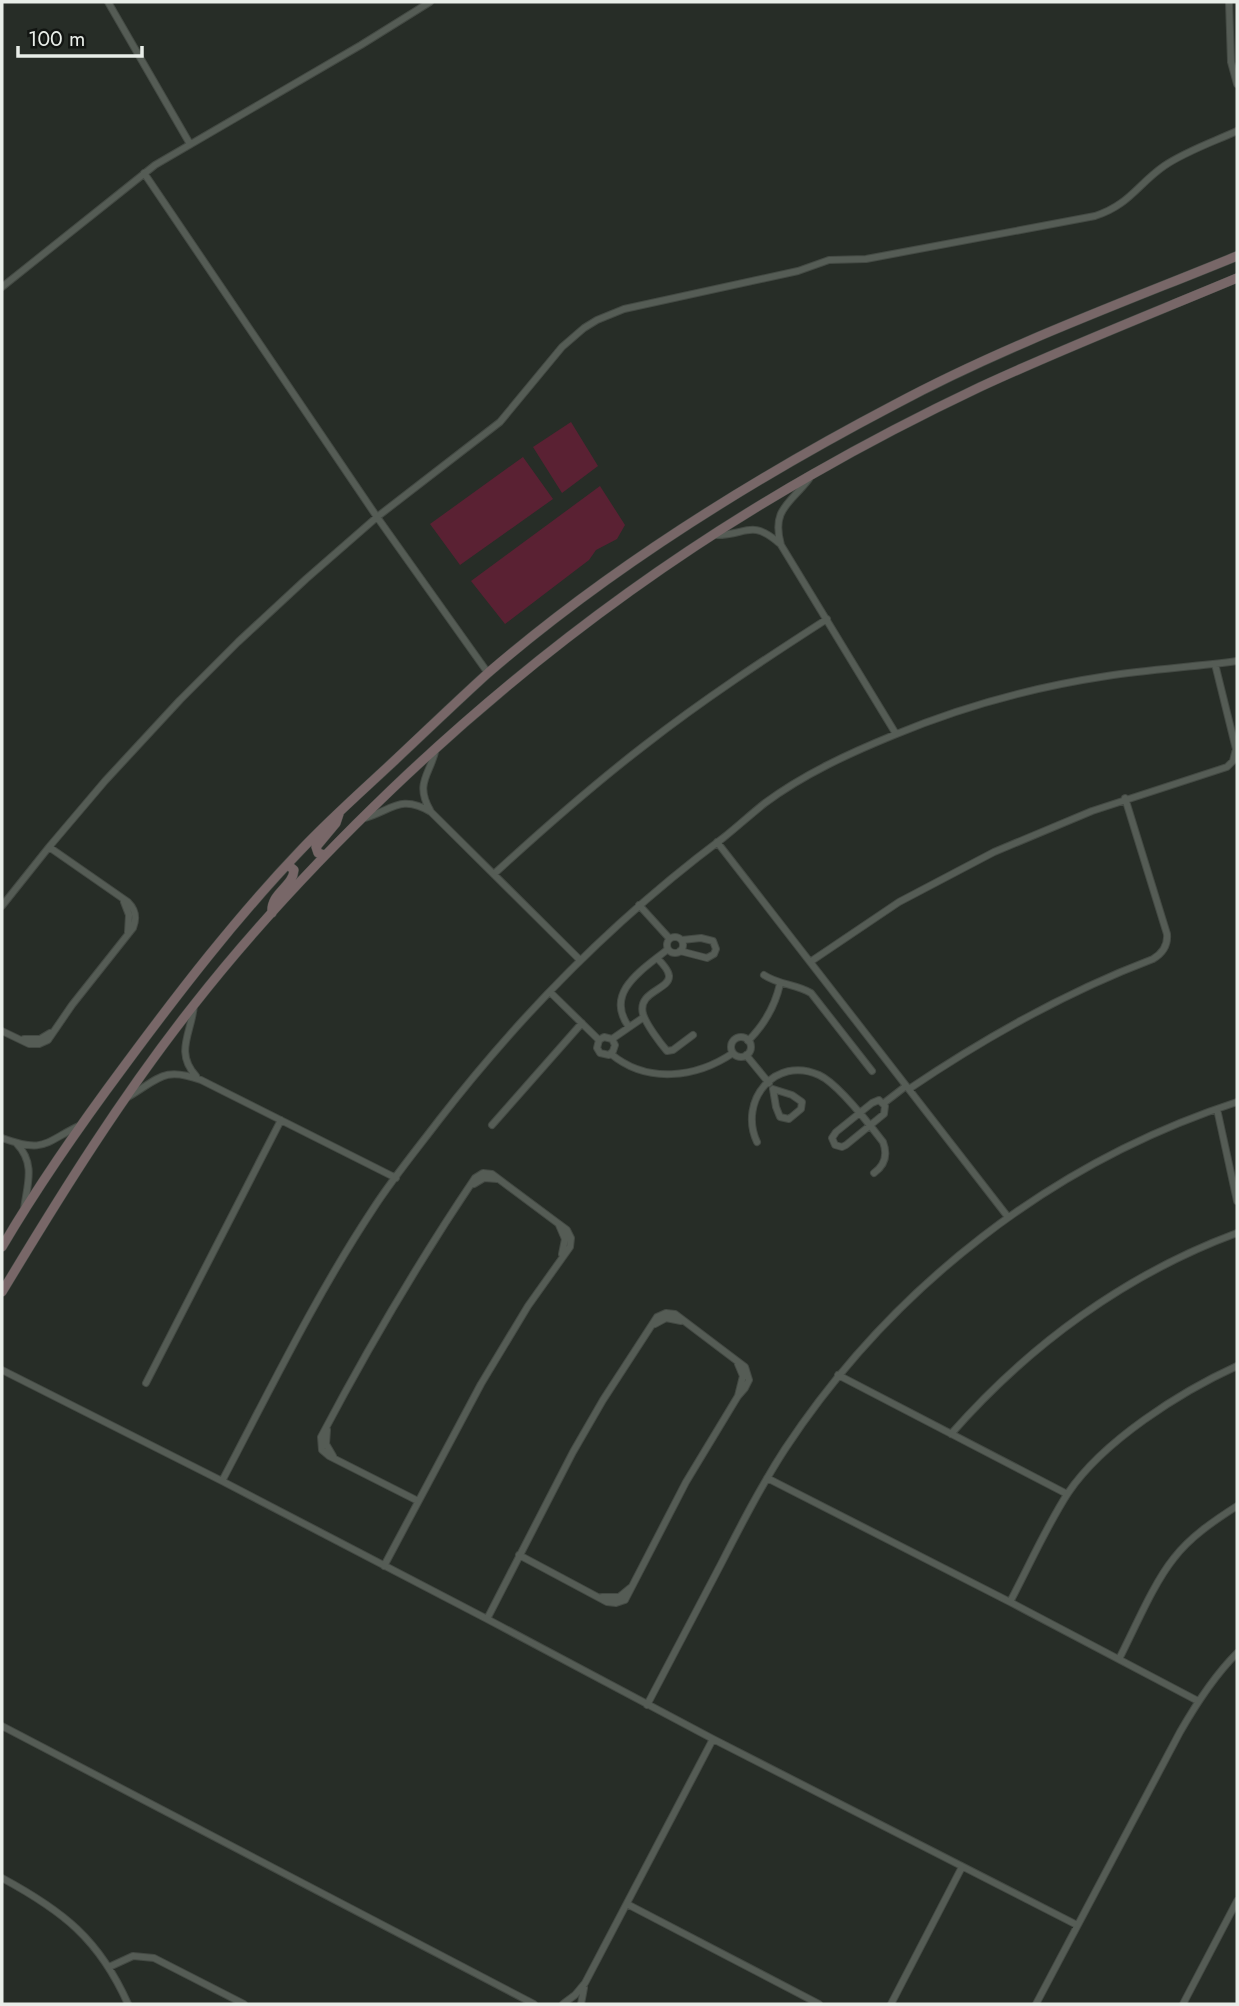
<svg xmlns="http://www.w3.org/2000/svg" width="1239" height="2006" font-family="Jost,sans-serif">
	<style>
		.green { fill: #5a2133 }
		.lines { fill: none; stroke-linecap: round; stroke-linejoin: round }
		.street-casing { stroke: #444a44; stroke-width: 8 }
		.secondary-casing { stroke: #444a44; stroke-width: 10 }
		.street { stroke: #555c55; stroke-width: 6 }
		.secondary { stroke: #786768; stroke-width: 9 }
	</style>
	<rect width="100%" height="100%" fill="#272d27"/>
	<!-- green -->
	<path class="green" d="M571 422 598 466 562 493 533 447Z
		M523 457 553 499 460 565 430 524Z
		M600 486 625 525 617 539 596 550 589 560 505 624 471 581Z"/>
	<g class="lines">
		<!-- street casing -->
		<g class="street-casing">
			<path id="street" d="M108 2 190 144
				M1229 2 1231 62 1237 84
				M144 173 377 517 488 673
				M2 287 155 165 361 45 430 2
				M809 479C790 504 771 509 781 545L896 734
				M715 535C746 536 750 518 779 543
				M430 810C414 782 431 774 436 748
				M365 818C392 810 401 794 431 812L580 960
				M717 842 1008 1217
				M494 874C543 829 593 785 645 745 704 699 765 659 827 619
				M124 902 129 915 128 932
				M639 905 669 938
				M2 906 49 847 105 781 180 700 238 642 306 579 377 517 500 422 562 347 584 328 597 320 624 309 798 271 829 260 866 259 1095 216C1129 205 1137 185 1164 166 1186 151 1213 142 1237 131
				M667 945a8 8 0 1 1 16 0a8 8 0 1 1-16 0Z
				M680 951 707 958 714 954 716 949 713 941 701 938 682 940
				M657 958C661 962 669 970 669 976 670 990 637 991 643 1014 646 1024 660 1043 667 1051L673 1050 693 1035
				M810 962 899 902 994 852 1092 811 1227 767 1233 761 1236 749 1215 664
				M764 975C779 985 796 984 811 993L872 1071
				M550 992 599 1040
				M194 1005C192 1032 174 1052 196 1076
				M629 1027C603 992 644 969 668 949
				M2 1031 29 1044H39L48 1040 72 1005 133 928C137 918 136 910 128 902L49 847
				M731 1047a10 10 0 1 1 20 0a10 10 0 1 1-20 0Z
				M24 1039H40L50 1033
				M612 1039 615 1045 613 1051 609 1055 600 1053 597 1048 599 1040 604 1037 612 1039 644 1017
				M748 1041C765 1024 775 1006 780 984
				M611 1054C647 1084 696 1078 733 1053
				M746 1055 769 1083
				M773 1089 792 1095 802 1102 801 1109 789 1119 780 1117 776 1107Z
				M909 1089C986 1037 1066 992 1153 959 1163 953 1168 945 1167 934L1125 798
				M128 1097C159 1079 163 1066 201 1080L396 1178
				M879 1100 885 1106 884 1114 846 1145 842 1147 835 1145 832 1138 836 1132 872 1103Z
				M884 1103 906 1086
				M1217 1109 1237 1201
				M492 1125 582 1023
				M2 1138C46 1154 44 1142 81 1125
				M757 1142C738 1101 775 1055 819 1075 837 1083 870 1125 883 1142 888 1155 885 1165 874 1173
				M17 1144C36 1164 27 1185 24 1209
				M474 1184 484 1178 497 1179
				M559 1225 565 1239 562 1254
				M655 1324 666 1318 681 1321
				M2 1370 222 1481 487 1619 713 1739 1077 1925
				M838 1375 1067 1494
				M146 1383 281 1120
				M327 1430 326 1444 333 1456
				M951 1434C1029 1345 1126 1274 1237 1233
				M767 1478 1010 1602 1198 1701
				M222 1481C270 1390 316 1295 373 1209 393 1178 417 1149 439 1120 521 1014 616 918 723 838 737 827 751 814 765 803 804 774 850 753 894 735 961 707 1034 687 1107 676 1150 669 1194 667 1237 661
				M519 1555 607 1602 616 1603 625 1600 686 1482 738 1396 743 1376 738 1364
				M384 1566 481 1384 528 1306 570 1247 571 1238 567 1230 492 1174 483 1173 475 1178C419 1261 368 1348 321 1437L322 1450 329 1456 418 1501
				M602 1597H619L630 1588
				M1010 1602C1029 1566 1046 1527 1068 1493 1103 1441 1180 1392 1237 1366
				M487 1619 573 1452 603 1400 657 1317 666 1313 675 1314 745 1367 749 1380 745 1388 738 1396
				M1119 1659C1135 1628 1153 1584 1174 1558 1190 1537 1215 1520 1237 1506
				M647 1705C672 1658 696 1611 721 1564 741 1525 761 1486 785 1449 892 1287 1052 1162 1237 1102
				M2 1726 534 2004
				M2 1878C63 1911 99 1939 128 2004
				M627 1904 819 2004
				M109 1967 133 1956 154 1958 244 2004
				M563 2004 575 1995 585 1983 713 1739
				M581 2004 584 1988
				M891 2004 962 1867
				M1036 2004 1180 1732C1196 1704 1214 1676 1237 1653
				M1183 2004 1237 1901"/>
		</g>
		<!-- secondary casing -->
		<g class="secondary-casing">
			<path id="secondary" d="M325 855 318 853 316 847 336 823 339 814
				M272 913C270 893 293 887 294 870L288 865
				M2 1247C39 1184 81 1124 125 1065 179 992 236 918 299 852 329 820 362 791 393 762 425 732 456 702 488 673 611 567 751 480 894 405 1004 346 1122 303 1237 256
				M2 1292C61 1194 122 1096 193 1006 254 928 322 856 393 788 520 667 660 561 813 474 867 443 923 414 980 387 1064 348 1151 314 1237 278"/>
		</g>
		<!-- street -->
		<use href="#street" class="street"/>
		<!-- secondary -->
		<use href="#secondary" class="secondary"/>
	</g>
	<!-- border -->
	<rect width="1239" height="2006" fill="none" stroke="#e9eee9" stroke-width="7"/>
	<!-- scale -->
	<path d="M18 46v10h124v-10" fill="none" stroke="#e9eee9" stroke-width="3.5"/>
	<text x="28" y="46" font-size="21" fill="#e9eee9" stroke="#121512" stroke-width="5" paint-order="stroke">100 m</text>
</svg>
